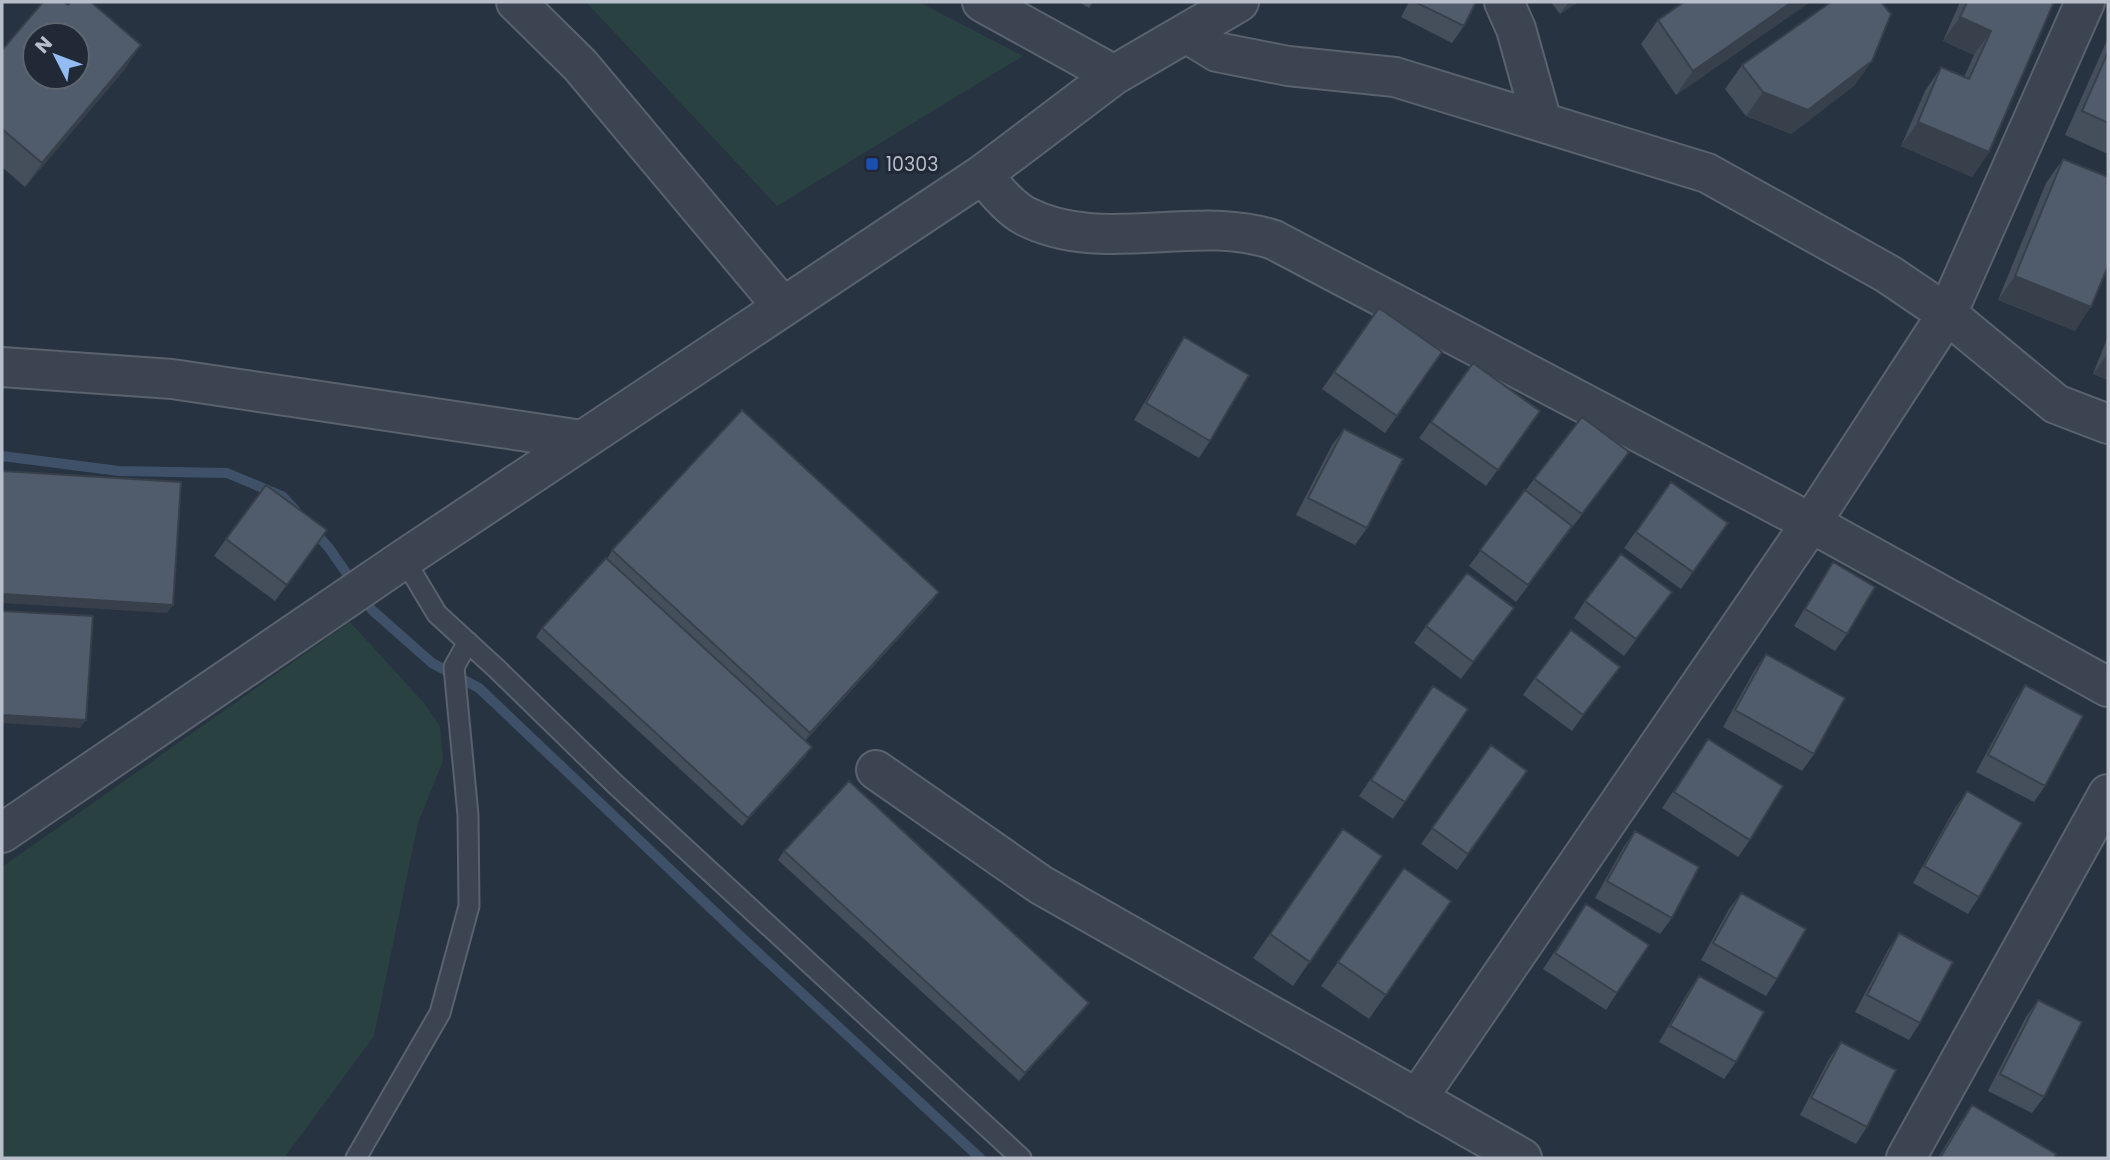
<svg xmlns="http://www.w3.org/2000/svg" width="2110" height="1160" font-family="Poppins,sans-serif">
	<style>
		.green { fill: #2a4142 }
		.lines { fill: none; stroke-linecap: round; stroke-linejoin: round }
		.stream { stroke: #3e5168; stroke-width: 10 }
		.lane-casing { stroke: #59626d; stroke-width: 23 }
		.street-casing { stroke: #59626d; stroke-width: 42 }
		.lane { stroke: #3b4450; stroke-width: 19 }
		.street { stroke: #3b4450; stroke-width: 38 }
		.wall { fill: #454f5c }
		.shaded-wall { fill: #38404b }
		.building { fill: #505c6b; stroke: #38404b; stroke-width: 2; fill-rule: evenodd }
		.transit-dot { fill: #1a4fb4; stroke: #202935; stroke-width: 2.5 }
		.labels { text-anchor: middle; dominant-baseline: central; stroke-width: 6; stroke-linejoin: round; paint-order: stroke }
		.poi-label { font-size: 19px; fill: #b8bfca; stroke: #202935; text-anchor: start }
	</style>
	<rect width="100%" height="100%" fill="#273340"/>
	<!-- green -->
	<path class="green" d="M586 2H919L1023 56 777 206Z
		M350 622 424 703 440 726 443 761 418 823 374 1036 284 1158H2V867Z"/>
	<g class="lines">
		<!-- stream -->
		<path class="stream" d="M2 456 119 471 227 473 282 496 295 510
			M313 530 329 548 372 610 432 663 479 688 738 934 980 1158"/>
		<!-- lane casing -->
		<g class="lane-casing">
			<path id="lane" d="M404 559 437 614 497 669 615 784 1021 1158
				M356 1158 440 1013 469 906 468 815 454 667 468 642"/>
		</g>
		<!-- street casing -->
		<g class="street-casing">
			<path id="street" d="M516 2 580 65 783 307
				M982 2 1114 75
				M1504 2 1516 29 1542 122
				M1191 32 1196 39 1217 52 1288 66 1395 77 1707 173 1888 274 1947 314 2056 404 2108 424
				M983 174C994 189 1009 207 1025 216 1103 256 1194 213 1274 240L1811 523 2108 687
				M2 367 172 379 582 440
				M876 770 1041 885 1522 1158
				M2 833 404 559 983 174 1114 75 1239 2
				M1417 1099 1811 523 1947 314 2085 2
				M1906 1158 2108 794"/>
		</g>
		<!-- lane -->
		<use href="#lane" class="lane"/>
		<!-- street -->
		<use href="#street" class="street"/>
	</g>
	<!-- wall -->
	<path class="wall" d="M1079 2H1093L1089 8Z
		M1409 2H1476L1464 26 1452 43 1401 17Z
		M1551 2H1578L1560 14Z
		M1684 2H1810L1676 95 1641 44 1658 20Z
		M1960 2H2054L1989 152 1972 177 1901 146 1925 91 1941 67 1964 77 1974 55 1943 41Z
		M68 5 125 69 25 187 2 167V50Z
		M2108 38V154L2065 135Z
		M1742 65 1855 85 1791 134 1746 116 1725 89Z
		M2063 159 2075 331 1998 300 2046 183Z
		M1379 308 1442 352 1385 433 1322 389Z
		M2108 336V380L2093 374Z
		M1184 337 1210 441 1199 458 1134 420 1173 354Z
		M1473 363 1540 411 1486 486 1419 438Z
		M1344 429 1367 528 1355 545 1296 515 1332 445Z
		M1617 468 1516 602 1469 566 1534 479Z
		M1671 482 1728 523 1681 589 1624 548Z
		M327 530 275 601 214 556 226 539Z
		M612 550 933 601 805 741 806 756 742 826 536 637 542 628 607 559Z
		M1833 562 1847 634 1835 651 1794 626 1822 579Z
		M1672 592 1624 656 1574 618 1585 601Z
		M1514 608 1461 679 1414 643 1426 626Z
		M1766 654 1814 754 1802 771 1723 727 1754 671Z
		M1535 678 1608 683 1572 731 1523 695Z
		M2025 685 2045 786 2034 802 1976 772 2014 702Z
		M1422 703 1405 802 1393 819 1359 796Z
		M1708 739 1750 840 1738 857 1662 808Z
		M1491 745 1527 771 1457 870 1421 844Z
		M1967 791 1979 897 1968 914 1913 883 1955 808Z
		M1343 829 1382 856 1293 986 1253 958Z
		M1635 831 1672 918 1660 934 1595 898 1623 848Z
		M784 851 1089 1003 1083 1011 1019 1081 778 860Z
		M1404 868 1451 901 1369 1019 1321 986Z
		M1741 893 1777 979 1766 996 1701 960 1729 909Z
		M1586 904 1617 993 1606 1010 1543 969Z
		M1899 933 1920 1023 1909 1040 1855 1012 1888 950Z
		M1699 976 1736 1062 1724 1079 1659 1042 1688 992Z
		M2038 1000 2044 1097 2032 1113 1988 1091 2026 1017Z
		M1841 1042 1867 1127 1856 1144 1800 1115 1829 1059Z
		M1972 1105 2054 1158H1938L1960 1122Z"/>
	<!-- shaded-wall -->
	<path class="shaded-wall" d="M1569 2H1578L1560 14Z
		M1792 2H1810L1676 95 1693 71Z
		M1960 17 1991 31 1974 55 1943 41Z
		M141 45 125 69 25 187 42 163Z
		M1872 61 1855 85 1791 134 1746 116 1763 92Z
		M1918 122 1989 152 1972 177 1901 146Z
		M2015 276 2091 307 2075 331 1998 300Z
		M2108 353V380L2093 374Z
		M939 592 933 601 804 741 810 733Z
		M1672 592 1660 609 1624 656 1636 639Z
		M2 594 173 605 167 613 2 603Z
		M1514 608 1502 625 1461 679 1473 662Z
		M1620 667 1572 731 1583 715Z
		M2 715 86 720 80 728 2 723Z
		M812 747 806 756 742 826 748 818Z
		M1089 1003 1083 1011 1019 1081 1025 1073Z"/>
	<!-- building -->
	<path class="building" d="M43 2H64L68 5 71 2H91L141 45 42 163 2 129V50ZM35 35H77V77H35Z
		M1415 2H1476L1464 26Z
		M1684 2H1792L1693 71 1658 20Z
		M1831 2H1881L1891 14 1872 61 1808 110 1763 92 1742 65Z
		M1967 2H2054L1989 152 1918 122 1941 67 1969 79 1991 31 1960 17Z
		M2108 52V123L2082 111Z
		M2063 159 2108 177V266L2091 307 2015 276Z
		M1379 308 1442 352 1397 416 1334 372Z
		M1184 337 1249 375 1210 441 1146 403Z
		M1473 363 1540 411 1498 470 1431 422Z
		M742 410 939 592 810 733 612 550Z
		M1582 417 1629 452 1582 514 1534 479Z
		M1344 429 1403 459 1367 528 1308 498Z
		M2 471 181 482 173 605 2 594Z
		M1671 482 1728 523 1693 572 1636 532Z
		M266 485 327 530 287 585 226 539Z
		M1525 490 1572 526 1528 585 1480 550Z
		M1621 554 1672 592 1636 639 1585 601Z
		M606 558 812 747 748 818 542 628Z
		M1833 562 1875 587 1847 634 1805 609Z
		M1467 573 1514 608 1473 662 1426 626Z
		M2 611 93 616 86 720 2 715Z
		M1571 630 1620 667 1583 715 1535 678Z
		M1766 654 1845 698 1814 754 1735 710Z
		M2025 685 2083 716 2045 786 1988 755Z
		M1433 686 1468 709 1405 802 1371 780Z
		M1708 739 1783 786 1750 840 1674 792Z
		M1491 745 1527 771 1468 854 1432 828Z
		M849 781 1089 1003 1025 1073 784 851Z
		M1967 791 2022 823 1979 897 1924 866Z
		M1343 829 1382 856 1310 962 1270 934Z
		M1635 831 1699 867 1672 918 1607 881Z
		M1404 868 1451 901 1386 995 1338 962Z
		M1741 893 1806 929 1777 979 1713 943Z
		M1586 904 1649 945 1617 993 1555 953Z
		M1899 933 1953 962 1920 1023 1867 995Z
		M1699 976 1764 1012 1736 1062 1670 1026Z
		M2038 1000 2082 1022 2044 1097 2000 1074Z
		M1841 1042 1896 1070 1867 1127 1811 1098Z
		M1972 1105 2056 1154 2054 1158H1940Z"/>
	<!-- markers -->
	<rect class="transit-dot" x="865" y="157" width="14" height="14" rx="3.5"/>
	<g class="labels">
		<!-- poi labels -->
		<g class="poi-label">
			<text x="886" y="164">10303</text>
		</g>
	</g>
	<!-- border -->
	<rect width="2110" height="1160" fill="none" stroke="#b8bfca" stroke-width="7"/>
	<!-- north arrow -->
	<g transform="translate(56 56) rotate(312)"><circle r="33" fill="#202935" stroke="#5d6571" stroke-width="2"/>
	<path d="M0-5L12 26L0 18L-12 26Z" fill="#93bcf4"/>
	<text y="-10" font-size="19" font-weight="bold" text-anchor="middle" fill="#b8bfca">N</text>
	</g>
</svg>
